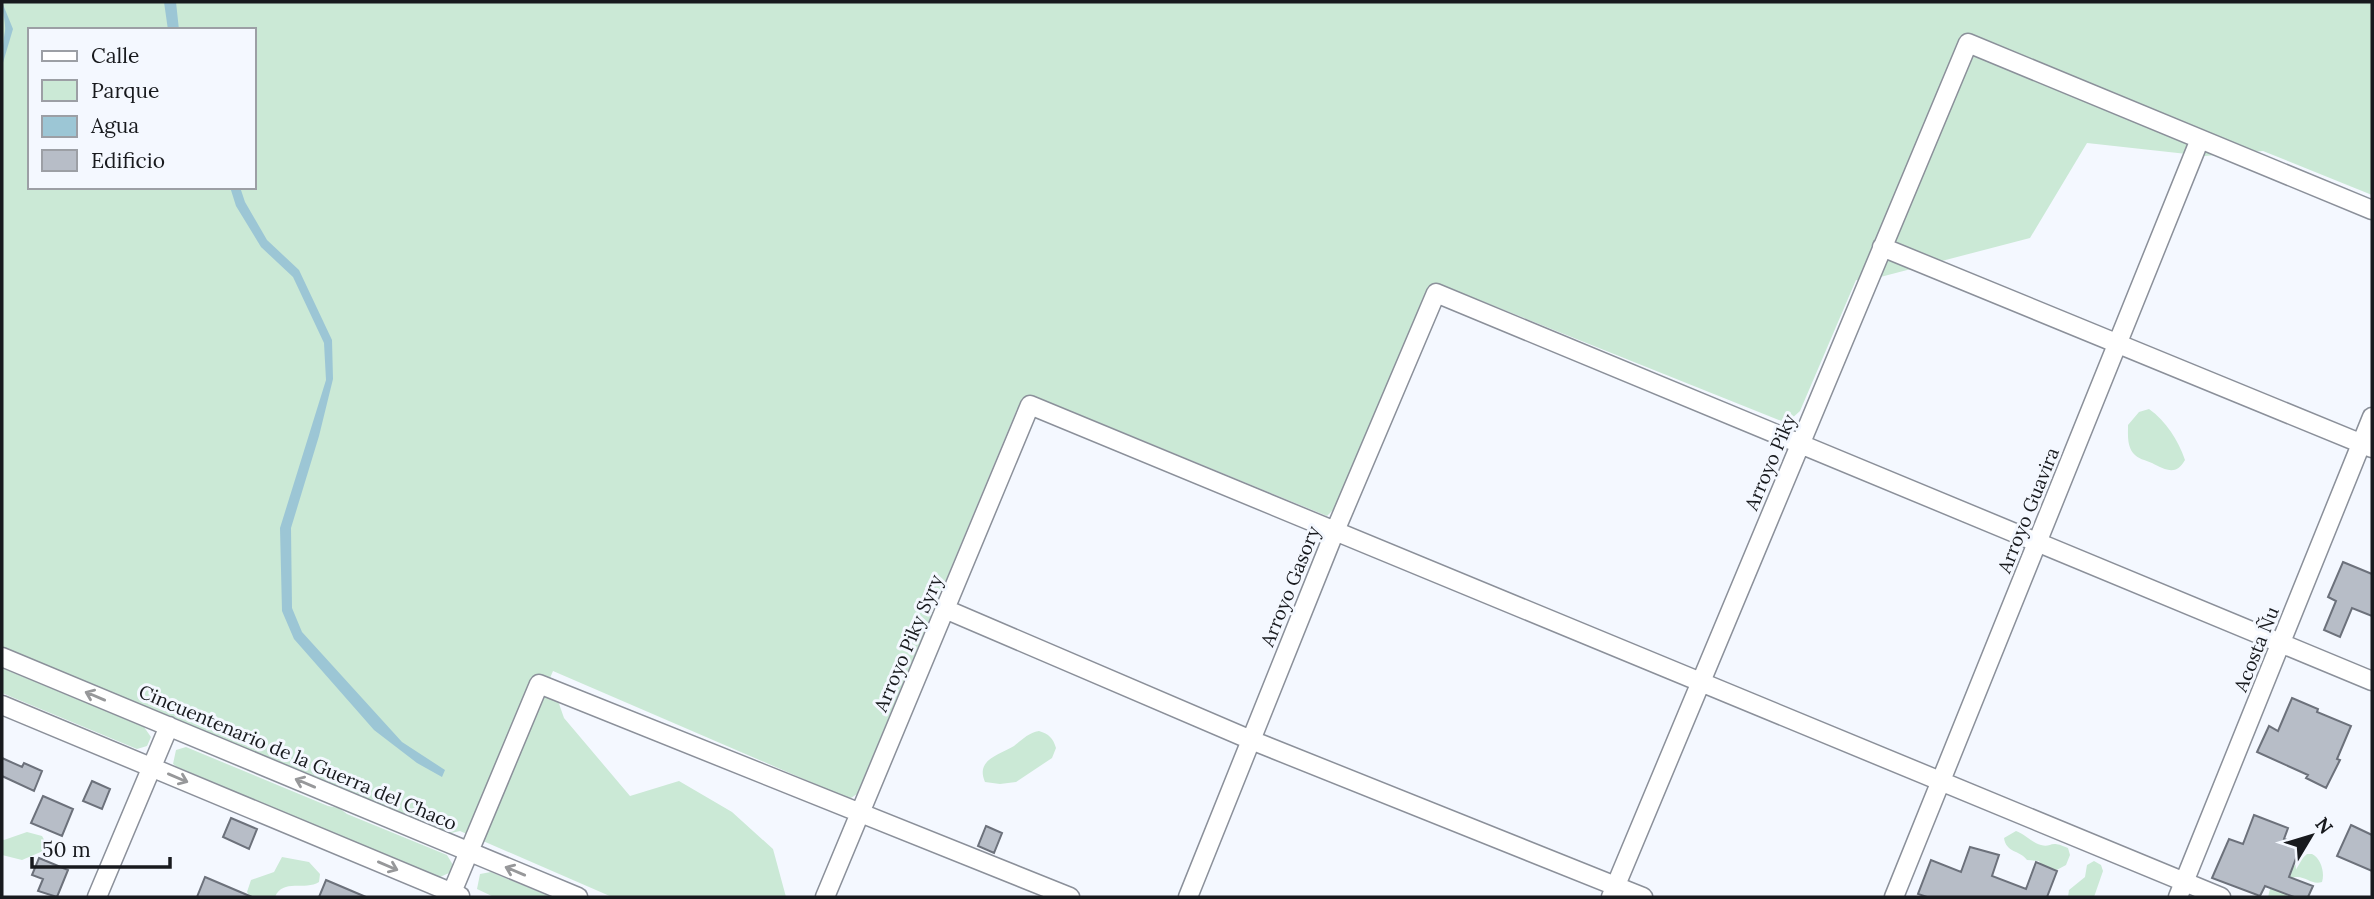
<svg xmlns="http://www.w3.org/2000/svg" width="2374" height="899" font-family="Lora,serif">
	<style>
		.green { fill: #cbe9d6; fill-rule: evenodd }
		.water { fill: #9cc6d5 }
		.building { fill: #b7bdc7; stroke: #6c717b; stroke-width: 2 }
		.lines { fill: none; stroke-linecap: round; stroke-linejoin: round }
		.street-casing { stroke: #8b909a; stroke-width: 21 }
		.street { stroke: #fff; stroke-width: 18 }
		.oneway { stroke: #97989a }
		.labels { text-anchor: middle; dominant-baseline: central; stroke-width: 6; stroke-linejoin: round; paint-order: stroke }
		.street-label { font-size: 19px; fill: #181a1e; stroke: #f4f8ff }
	</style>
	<rect width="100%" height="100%" fill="#f4f8ff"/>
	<!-- green -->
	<path class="green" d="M2 2H2372V195L2263 151 2205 156 2087 143 2030 238 1865 281 1856 280 1800 411 1789 421 1784 422 1439 284 1426 293 1337 506 1327 516 1039 398 1027 397 1017 409 857 794 851 798 843 796 553 671 550 678 564 718 630 796 679 781 732 812 773 849 786 897H612L460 831 451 833 444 831 2 647ZM30 30H254V187H30Z
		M2149 409C2166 421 2178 440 2185 460 2176 476 2166 470 2152 463 2145 460 2138 459 2133 453 2127 445 2128 435 2128 425L2139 412Z
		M2 668 144 727 151 737 147 746 137 749 2 693Z
		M1039 731C1049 734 1053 738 1056 748L1052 758 1016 782 1000 784 985 782C975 759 1000 755 1014 746 1023 739 1028 733 1039 731Z
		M186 747 328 806 339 808 347 814 447 855 453 865 449 873 440 877 340 836 331 834 320 827 177 767 173 764 176 750Z
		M2016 831C2025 834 2031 842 2041 845 2052 848 2049 839 2068 848L2070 855 2066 865 2053 872 2043 867 2039 861 2027 860C2020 850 2006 853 2004 838Z
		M27 832 42 836 46 843 43 851 22 860 2 855V839L4 840Z
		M2307 854H2312C2321 858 2325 873 2322 882 2310 886 2303 872 2290 879L2285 891 2288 897H2268L2270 889Z
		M282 857 309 862 320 874 319 882C305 891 283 878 275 897H250L247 892 251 880 274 872Z
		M2094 861 2101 865 2103 871 2094 897H2068L2069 890 2085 877 2087 865Z
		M491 872 551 897H494L477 889 480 874Z"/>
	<!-- water -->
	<path class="water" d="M2 2 13 29 2 66C2 53 3 43 5 31 6 22 2 11 2 2Z
		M164 2H176L179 30H168Z
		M230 187H240L245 202 267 240 299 270 332 340 333 379 319 436 291 528 292 608 302 632 402 742 445 770 442 777 417 763 374 730 294 639 282 611 280 528 326 380 324 343 293 277 261 247 236 206Z"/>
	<!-- building -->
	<path class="building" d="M2343 562 2372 574V616L2352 608 2340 637 2324 630 2336 601 2328 597Z
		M2292 698 2318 709 2317 712 2351 726 2337 759 2340 760 2326 788 2306 778 2308 775 2257 752 2269 726 2278 731Z
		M2 758 22 767 24 763 42 771 34 791 2 776Z
		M92 781 110 789 102 809 83 801Z
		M43 796 73 809 62 836 31 823Z
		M2254 815 2288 828 2284 839 2301 845 2289 877 2313 886 2308 897H2294L2265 886 2260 896 2212 878 2229 839 2243 844Z
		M231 818 257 829 249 849 223 837Z
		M2351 825 2372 835V871L2337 856Z
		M986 826 1002 833 994 853 978 846Z
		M1970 847 1999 855 1992 876 2026 889 2036 862 2057 871 2047 897H1927L1918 894 1931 860 1961 872Z
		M39 858 68 870 57 897 38 891 43 879 32 875Z
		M205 877 252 897H197Z
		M326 880 366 897H319Z"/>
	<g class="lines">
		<!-- street casing -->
		<g class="street-casing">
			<path id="street" d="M1882 247 2372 448
				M945 609 1251 740 1643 897
				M2 657 578 897
				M2 705 460 896
				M97 897 169 726
				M450 897 539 684 1070 897
				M825 897 1030 405 2221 897
				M1188 897 1335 531 1436 293 2372 681
				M1611 897 1968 43 2372 210
				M1894 897 2200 139
				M2178 897 2372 417"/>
		</g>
		<!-- street -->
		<use href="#street" class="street"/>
	</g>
	<!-- one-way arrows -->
	<defs><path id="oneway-shaft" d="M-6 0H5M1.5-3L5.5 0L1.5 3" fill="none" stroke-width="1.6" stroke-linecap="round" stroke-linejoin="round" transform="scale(1.75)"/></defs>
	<g class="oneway">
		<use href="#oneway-shaft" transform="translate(95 696) rotate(-157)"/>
		<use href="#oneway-shaft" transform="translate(178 778) rotate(23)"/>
		<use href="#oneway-shaft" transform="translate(305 783) rotate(-157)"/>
		<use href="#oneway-shaft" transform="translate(388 866) rotate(23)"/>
		<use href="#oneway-shaft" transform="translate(515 871) rotate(-157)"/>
	</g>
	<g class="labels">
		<!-- street labels -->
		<g class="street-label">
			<text transform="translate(1770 462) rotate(-67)">Arroyo Piky</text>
			<text transform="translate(2028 510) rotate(-68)">Arroyo Guavira</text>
			<text transform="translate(1290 586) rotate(-68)">Arroyo Gasory</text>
			<text transform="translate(908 643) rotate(-67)">Arroyo Piky Syry</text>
			<text transform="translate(2256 649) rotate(-68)">Acosta Ñu</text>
			<text transform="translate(298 757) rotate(23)">Cincuentenario de la Guerra del Chaco</text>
		</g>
	</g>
	<!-- border -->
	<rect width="2374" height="899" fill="none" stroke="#181a1e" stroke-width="7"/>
	<!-- legend -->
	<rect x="28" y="28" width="228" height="161" fill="#f4f8ff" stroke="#9c9fa5" stroke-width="2"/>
	<rect x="42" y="51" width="35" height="10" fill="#ffffff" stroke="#9c9fa5" stroke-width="2"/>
	<text x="91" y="63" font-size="21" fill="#181a1e">Calle</text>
	<rect x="42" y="80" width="35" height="21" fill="#cbe9d6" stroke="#9c9fa5" stroke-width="2"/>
	<text x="91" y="98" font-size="21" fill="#181a1e">Parque</text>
	<rect x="42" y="116" width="35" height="21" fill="#9cc6d5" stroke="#9c9fa5" stroke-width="2"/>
	<text x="91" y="133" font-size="21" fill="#181a1e">Agua</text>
	<rect x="42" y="150" width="35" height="21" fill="#b7bdc7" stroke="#9c9fa5" stroke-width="2"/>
	<text x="91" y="168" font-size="21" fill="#181a1e">Edificio</text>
	<!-- north arrow -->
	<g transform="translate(2311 836) rotate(52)" stroke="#f4f8ff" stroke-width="5" paint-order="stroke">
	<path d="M0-5L12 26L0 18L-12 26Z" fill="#181a1e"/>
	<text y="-10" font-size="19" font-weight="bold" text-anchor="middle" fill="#181a1e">N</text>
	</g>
	<!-- scale -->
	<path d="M32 857v10h138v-10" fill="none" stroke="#181a1e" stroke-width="3.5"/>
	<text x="42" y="857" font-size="21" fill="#181a1e" stroke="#f4f8ff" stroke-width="5" paint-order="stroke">50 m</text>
</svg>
